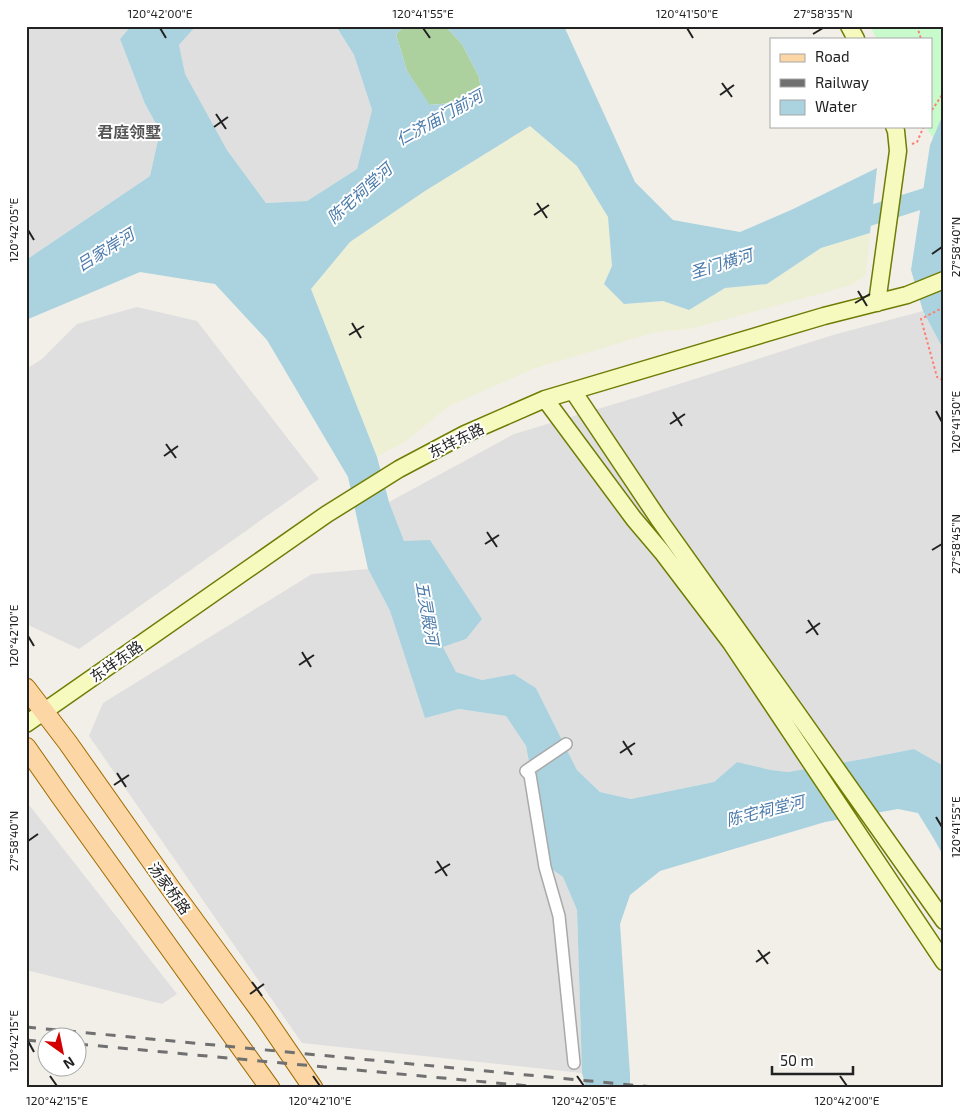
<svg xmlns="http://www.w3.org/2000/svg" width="970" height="1114" font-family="'Exo 2','Noto Sans SC',sans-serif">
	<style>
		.residential { fill: #e0dfdf }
		.farmland { fill: #eef0d5 }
		.forest { fill: #add19e }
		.park { fill: #c8facc }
		.water { fill: #aad3df }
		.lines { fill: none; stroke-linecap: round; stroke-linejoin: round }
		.river { stroke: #aad3df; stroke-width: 20 }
		.street-casing { stroke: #a9a9a9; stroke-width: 14 }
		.secondary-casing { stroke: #707d05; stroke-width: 19 }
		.primary-casing { stroke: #a06b00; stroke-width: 21 }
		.path { stroke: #fa8072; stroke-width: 2; stroke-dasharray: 2.5 2.5; stroke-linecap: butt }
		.street { stroke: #fff; stroke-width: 11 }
		.secondary { stroke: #f7fabf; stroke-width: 16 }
		.primary { stroke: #fcd6a4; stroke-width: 19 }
		.rail { stroke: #707070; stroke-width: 3; stroke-dasharray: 10 10; stroke-linecap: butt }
		.ticks { fill: none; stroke: #222; stroke-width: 2 }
		.labels { text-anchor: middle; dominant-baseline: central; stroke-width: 4; stroke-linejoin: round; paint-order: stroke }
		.street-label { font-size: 15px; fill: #222; stroke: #fff }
		.water-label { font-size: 16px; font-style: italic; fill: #4a7aab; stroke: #fff }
		.neighbourhood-label { font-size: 16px; font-weight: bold; fill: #555; stroke: #fff }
		.neatline { fill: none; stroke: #222; stroke-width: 2 }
		.ticks-label { font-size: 12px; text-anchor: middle; fill: #222 }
	</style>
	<rect width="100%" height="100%" fill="#f2efe9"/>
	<!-- residential -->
	<path class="residential" d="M30 26H131L120 39 145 104 160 131 150 176 26 260V29Z
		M196 26H336L354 55 372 110 357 169 307 201 266 203 227 150 184 74 179 45Z
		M137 307 197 321 319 479 79 649 26 624V369L42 359 77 324Z
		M923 311 944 351V766L914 749 863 759 788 772 771 770 737 762 714 782 631 799 600 792 577 770 536 688 514 674 482 680 456 672 443 647 466 639 404 542 389 502 514 434 641 396 833 335Z
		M368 569 390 611 425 717 459 709 506 716 526 746 549 867 563 877 577 910 582 1073 302 1043 89 736 103 703 312 574Z
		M26 801 177 994 162 1004 26 970Z"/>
	<!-- farmland -->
	<path class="farmland" d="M530 126 577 166 608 217 612 266 604 284 624 304 663 301 689 310 725 288 767 284 821 248 870 233 866 275 852 285 690 329 656 332 533 369 449 406 405 442 377 457 311 289 350 242 425 191Z"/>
	<!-- forest -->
	<path class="forest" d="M405 26H445L462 44 479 77 481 90 463 102 429 105 407 71 396 34Z"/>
	<!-- park -->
	<path class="park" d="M870 26H944V154L925 126H931V39H877Z"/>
	<!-- water -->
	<path class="water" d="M131 26H196L179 45 185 74 227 150 266 203 307 201 357 169 372 110 354 55 336 26H405L396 34 407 71 430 105 463 102 481 90 479 77 462 44 445 26H564L635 182 673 220 740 232 791 210 877 168 870 233 821 248 767 284 725 288 689 310 663 301 624 304 604 284 612 266 608 217 577 166 530 126 425 191 350 242 311 289 377 457 389 502 404 541 430 540 482 619 466 639 443 647 456 672 482 680 514 674 536 688 577 770 600 792 631 799 714 782 737 762 771 770 788 772 863 759 914 749 944 766V857L934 839 918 813 898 809 825 822 660 871 630 895 620 924 630 1075V1088H586L582 1073 577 910 563 877 549 867 526 746 506 716 459 709 425 718 390 611 368 569 348 477 267 340 215 284 140 272 26 320V260L150 176 160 131 145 104 120 39Z
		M944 112V351L923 311 911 270 930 145Z"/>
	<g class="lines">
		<!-- river -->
		<path class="river" d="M847 223 944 192"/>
		<!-- street casing -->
		<g class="street-casing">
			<path id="street" d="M566 744 526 771 530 775 545 867 559 916 574 1063"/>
		</g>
		<!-- secondary casing -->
		<g class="secondary-casing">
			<path id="secondary" d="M849 26 856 39
				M877 303 898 151 896 131 894 126
				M573 391 658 518 797 713 944 921
				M545 399 634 519 662 552 731 643 944 962
				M26 724 327 514 399 469 465 434 545 399 824 316 907 295 944 280"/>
		</g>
		<!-- primary casing -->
		<g class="primary-casing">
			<path id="primary" d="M26 688 68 743 171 889 261 1012 313 1088
				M26 747 61 797 270 1088"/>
		</g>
		<!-- path -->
		<path class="path" d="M917 26 921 39
			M931 95V112
			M932 110 944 92
			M912 144 917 142 924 126
			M944 307 921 319 937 377 944 381"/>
		<!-- street -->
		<use href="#street" class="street"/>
		<!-- secondary -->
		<use href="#secondary" class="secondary"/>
		<!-- primary -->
		<use href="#primary" class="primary"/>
		<!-- rail -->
		<path class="rail" d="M26 1027 663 1088
			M26 1040 48 1042
			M78 1044 550 1088"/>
	</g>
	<!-- ticks -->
	<path class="ticks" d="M160 28 166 38M423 28 430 38M687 28 693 38M813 34 823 28M722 83 732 97M720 95 734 85M216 114 226 129M214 127 228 117M537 203 547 218M534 215 549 205M28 230 34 240M932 254 942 247M858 291 867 306M855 303 870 294M352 323 361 338M349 335 364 326M936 411 942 422M673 412 682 426M670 424 685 414M166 444 176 458M164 456 178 446M487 532 497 547M485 544 499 535M932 550 942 544M808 620 818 635M806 633 820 623M28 636 34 646M302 652 311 667M299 665 314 655M623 741 632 755M620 753 635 743M117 773 126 787M114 785 129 775M936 817 942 827M28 841 38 834M437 861 447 876M435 873 450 864M758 950 768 964M756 962 770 952M252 982 262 996M250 994 264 984M28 1041 34 1052M50 1076 57 1086M313 1076 320 1086M577 1076 584 1086M840 1076 847 1086"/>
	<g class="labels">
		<!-- street labels -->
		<g class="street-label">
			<text transform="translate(456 440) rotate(-26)">东垟东路</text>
			<text transform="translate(116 661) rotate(-35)">东垟东路</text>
			<text transform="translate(170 888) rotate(54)">汤家桥路</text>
		</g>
		<!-- water labels -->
		<g class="water-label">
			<text transform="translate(439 117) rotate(-29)">仁济庙门前河</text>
			<text transform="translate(359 193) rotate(-42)">陈宅祠堂河</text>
			<text transform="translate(105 249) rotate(-32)">吕家岸河</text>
			<text transform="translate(721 263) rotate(-17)">圣门横河</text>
			<text transform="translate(428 613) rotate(80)">五灵殿河</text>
			<text transform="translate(765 810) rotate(-14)">陈宅祠堂河</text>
		</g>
		<!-- neighbourhood labels -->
		<g class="neighbourhood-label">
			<text x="129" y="131">君庭领墅</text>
		</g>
	</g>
	<!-- border -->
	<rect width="970" height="1114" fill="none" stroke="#ffffff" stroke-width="55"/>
	<!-- legend -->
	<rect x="770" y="38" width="162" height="90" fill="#ffffff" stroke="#a7a7a7"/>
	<rect x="780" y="54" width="25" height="8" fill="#fcd6a4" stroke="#a7a7a7"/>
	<text x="815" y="62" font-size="15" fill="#222222">Road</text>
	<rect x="780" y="79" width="25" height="8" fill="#707070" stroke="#a7a7a7"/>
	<text x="815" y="88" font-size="15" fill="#222222">Railway</text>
	<rect x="780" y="100" width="25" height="15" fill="#aad3df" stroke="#a7a7a7"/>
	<text x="815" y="112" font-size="15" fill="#222222">Water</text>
	<!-- north arrow -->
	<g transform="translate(62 1052) rotate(147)"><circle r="24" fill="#ffffff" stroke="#a7a7a7"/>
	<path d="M0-4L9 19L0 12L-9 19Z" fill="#d40000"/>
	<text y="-8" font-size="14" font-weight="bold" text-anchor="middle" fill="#222222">N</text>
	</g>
	<!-- scale -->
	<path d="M772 1066v8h81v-8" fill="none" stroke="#222222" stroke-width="2.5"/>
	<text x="780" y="1066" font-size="15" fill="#222222" stroke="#ffffff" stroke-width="4" paint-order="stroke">50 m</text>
	<rect x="28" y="28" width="914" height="1058" class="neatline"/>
	<g class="ticks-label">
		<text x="160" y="18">120°42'00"E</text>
		<text x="423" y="18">120°41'55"E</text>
		<text x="687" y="18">120°41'50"E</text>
		<text x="823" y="18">27°58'35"N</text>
		<text transform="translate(14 230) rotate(-90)" y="4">120°42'05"E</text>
		<text transform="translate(956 247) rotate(-90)" y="4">27°58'40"N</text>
		<text transform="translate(956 422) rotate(-90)" y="4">120°41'50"E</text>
		<text transform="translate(956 544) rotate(-90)" y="4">27°58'45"N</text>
		<text transform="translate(14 636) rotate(-90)" y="4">120°42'10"E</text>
		<text transform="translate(956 827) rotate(-90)" y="4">120°41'55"E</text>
		<text transform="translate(14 841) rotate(-90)" y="4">27°58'40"N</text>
		<text transform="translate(14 1041) rotate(-90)" y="4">120°42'15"E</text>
		<text x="57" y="1105">120°42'15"E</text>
		<text x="320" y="1105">120°42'10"E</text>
		<text x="584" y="1105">120°42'05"E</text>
		<text x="847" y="1105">120°42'00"E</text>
	</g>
</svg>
